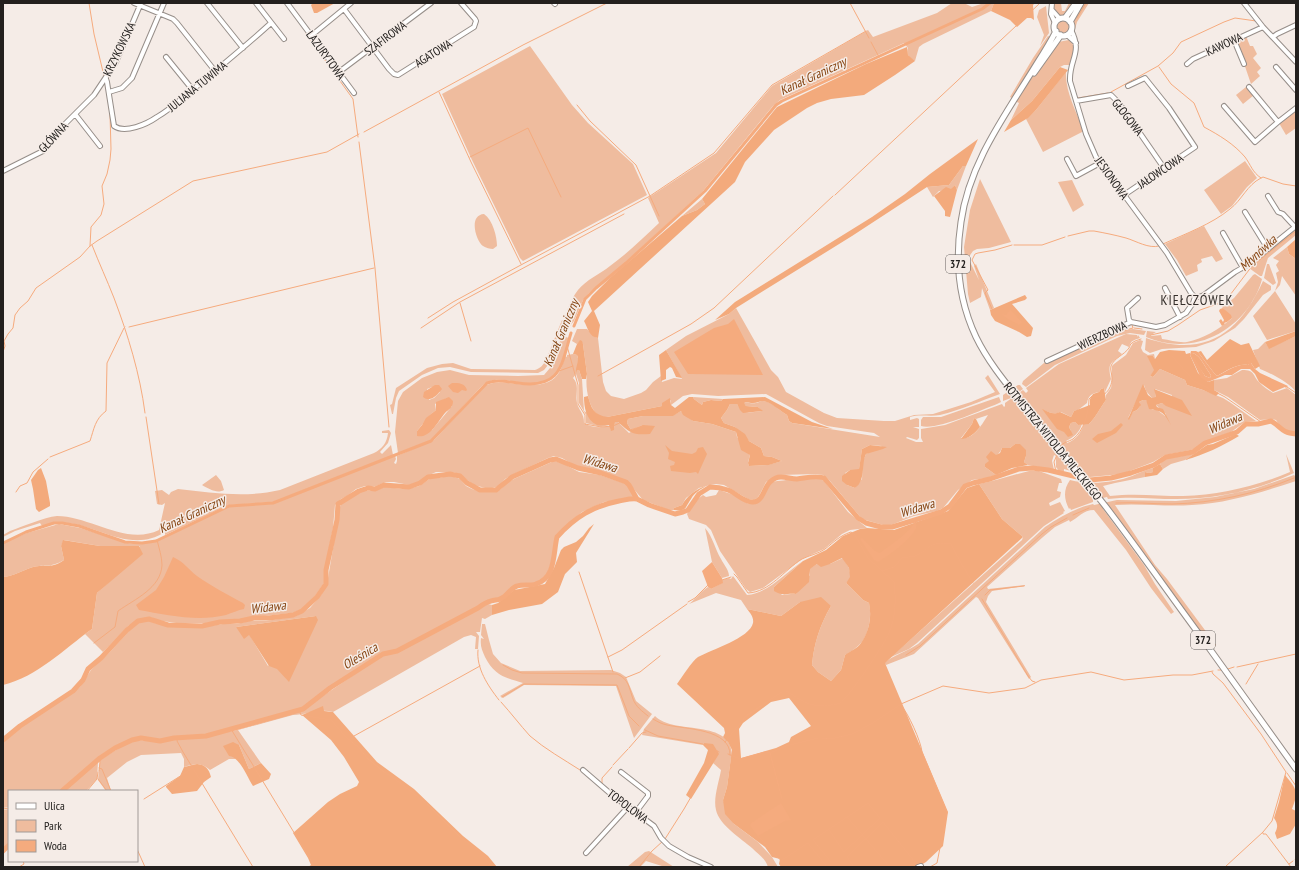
<svg xmlns="http://www.w3.org/2000/svg" width="1299" height="870" font-family="'PT Sans Narrow',sans-serif">
	<style>
		.green { fill: #efbc9e; fill-rule: evenodd }
		.forest { fill: #f3aa7c; fill-rule: evenodd }
		.water { fill: #f5ab7e; fill-rule: evenodd }
		.lines { fill: none; stroke-linecap: round; stroke-linejoin: round }
		.stream { stroke: #f5ab7e; stroke-width: 1 }
		.canal { stroke: #f5ab7e; stroke-width: 3 }
		.river { stroke: #f5ab7e; stroke-width: 5 }
		.minor-casing { stroke: #968e89; stroke-width: 6 }
		.major-casing { stroke: #968e89; stroke-width: 7 }
		.minor { stroke: #fff; stroke-width: 4 }
		.major { stroke: #fff; stroke-width: 5 }
		.labels { text-anchor: middle; dominant-baseline: central; stroke-width: 3; stroke-linejoin: round; paint-order: stroke }
		.shield { fill: #f5ece7; stroke: #625d5a; stroke-width: 1 }
		.shield-label { font-size: 11px; font-weight: bold; fill: #23201e }
		.street-label { font-size: 12px; fill: #23201e; stroke: #f5ece7 }
		.water-label { font-size: 13px; font-style: italic; fill: #854310; stroke: #f5ece7 }
		.quarter-label { font-size: 14px; letter-spacing: 1px; fill: #36302c; stroke: #f5ece7 }
	</style>
	<rect width="100%" height="100%" fill="#f5ece7"/>
	<!-- green -->
	<path class="green" d="M952 3H964L972 7 984 3H994L991 11 923 44 919 47 915 61C909 57 906 55 908 48L904 43 780 100 772 107 703 191 626 262 589 293 583 300 574 321 569 327V329L565 328 566 322 563 321 548 365 544 370 538 373 471 372 450 367 438 368 422 375 399 391 396 398 393 414H392L390 405 392 404 396 388 427 368 442 364 453 363 471 369 535 370C541 368 543 365 546 360L562 320 564 321C567 310 571 299 578 290 586 280 600 274 610 266 628 253 643 238 659 223L648 198 716 153 772 86 868 30 873 37 937 13Z
		M1053 3H1061L1062 11H1065L1069 3H1073L1064 16 1060 17 1054 11Z
		M1083 3H1089L1077 22 1074 33 1073 20Z
		M1046 6 1049 33 1040 46 1044 35 1037 17 1039 10Z
		M1057 27a6 6 0 1 1 12 0a6 6 0 1 1-12 0Z
		M1048 36 1051 37 1012 98 1010 97 1033 58Z
		M1246 36 1250 46H1253L1257 54 1253 58 1261 68 1257 72 1260 76 1251 84 1236 40Z
		M1069 40 1075 47 1070 65H1064L1060 67 1032 101 1011 120 1019 103 1015 101 1058 42Z
		M530 46 572 105 588 123 633 164 647 195 523 261 520 258 472 160 442 94Z
		M1066 72C1065 92 1077 113 1084 131L1043 152 1026 119 1036 110Z
		M1246 87 1254 95 1243 104 1236 95Z
		M1296 111V128L1286 135 1279 123Z
		M1245 161 1257 178 1247 187 1232 206 1221 214 1204 190Z
		M963 166H966L957 190 955 185 951 190 939 191 933 197 927 187 949 185Z
		M980 179 1011 242 989 248 977 249 973 251 968 258 979 280 974 266 976 264 994 308 990 310 982 288 981 297 970 303 968 294 964 247 970 210Z
		M1072 180 1084 205 1073 212 1058 182Z
		M702 199 705 204 697 210 682 216Z
		M484 214C493 220 497 237 497 246L493 249C490 249 486 248 483 246 476 241 468 215 484 214Z
		M1204 226 1223 259 1216 262 1212 256 1201 259 1202 262 1197 265 1198 271 1186 276 1177 260 1165 244Z
		M1296 228V235L1268 258 1262 276H1260L1249 268 1248 266Z
		M1287 247 1289 254 1296 259V296L1282 276 1280 285 1275 291 1296 324V331L1267 340 1253 316 1275 291 1278 282 1276 273 1279 271 1276 265 1279 261 1273 258Z
		M1267 264H1269L1276 283 1273 285 1264 278Z
		M1255 274 1262 279C1260 288 1255 297 1250 305 1227 339 1185 354 1146 337L1147 331 1156 332 1151 335V336L1161 335 1162 339C1170 340 1179 343 1187 342 1203 339 1219 329 1231 319L1232 318 1222 307 1234 298 1253 275Z
		M1263 281 1271 286V290L1263 295 1244 319 1235 328 1214 341 1196 347 1162 349 1150 353 1145 350 1146 338C1205 358 1239 334 1263 281Z
		M736 308 771 370 778 377 786 392 824 413 837 418 884 421H895L914 415 933 414 971 402 995 392 985 378 988 375 1000 394C980 401 961 410 940 415 930 417 920 414 910 417V420L917 418 919 419V427H913L919 429V438L917 440 907 437 906 438 916 442H923L921 438V429L945 425 1002 404 1004 407 1005 406V403L1023 390 1026 393 1028 391 1026 388 1059 364 1126 334 1137 335V337L1138 335 1140 338C1134 340 1131 340 1129 347L1122 344 1118 351 1122 354C1111 364 1107 362 1111 379L1105 392 1104 388 1101 389 1099 392C1092 393 1088 396 1087 403L1078 410 1074 411 1071 417 1061 412C1053 415 1049 412 1043 410L1071 431 1069 427 1071 423 1075 422 1078 425 1082 424C1079 433 1074 437 1066 441L1067 443C1076 440 1081 433 1084 424H1089C1096 417 1100 408 1106 400V395L1111 388 1112 382V366L1114 364 1126 355 1133 343 1140 340 1143 341 1141 348 1143 352 1148 355 1154 354 1155 359 1153 356 1148 357 1155 370 1150 376 1153 377 1160 369 1185 380 1187 385 1203 390 1223 398 1231 403 1256 421 1245 422 1231 432 1203 442 1195 449 1191 450 1165 455 1153 462 1122 474 1090 477 1071 473V471L1064 469V471H1059L1056 467V456L1054 455 1052 461 1054 470 1028 465 1024 462 1026 456 1015 444 1010 448H1002C999 456 990 460 985 467L996 475 987 478 972 480 968 483 958 490 943 508 937 511 914 516 891 525H883L862 519 830 481 823 475 817 474 779 475 766 482 760 494 757 498 754 500 748 499 724 485 716 484 710 485 699 488 686 498 682 505 674 508V510H669L643 500 627 481 604 472 574 465 562 458 554 456 548 458 512 475 505 479 499 486 489 489 474 485 459 474 453 472H436L425 477 419 482 409 485 394 482H386L376 486H365L356 489 347 496 341 499 335 505 333 528 324 572V583L315 596 306 606 300 610 292 613 265 616H257L239 620 220 621 206 623H176L156 620 151 617 139 619 128 626 103 652 85 634 92 629 97 593 117 575 140 546H100L64 540 61 546 64 560C51 568 45 564 33 567 23 570 14 576 3 577V543L27 533 59 524 80 528 131 544 156 542 229 506 272 504 395 456 396 459 394 463 396 464 397 461V456L434 440 486 385C494 382 500 382 508 383 525 385 550 390 560 371 562 366 564 361 565 356L567 357V355L573 354 577 355 579 362 576 372 577 369 579 370 582 379 584 411 609 425 601 427 586 423V415L579 403V383L576 374 573 378C580 385 575 394 577 403 579 411 584 413 584 423 592 428 601 428 610 426L611 430 614 429 615 422H618L629 433 643 425 631 430 627 423 628 419 643 416H672L681 411 693 421 712 424 736 432 737 437 750 455 748 462 749 466 768 465 782 461 772 457 764 456 761 448 749 441 735 427 724 423 721 418 727 410 730 404H737C743 416 750 412 762 411L758 407 746 406 743 403C748 402 751 404 756 403 758 403 760 401 762 401 770 400 780 411 787 415L789 421 792 423 880 437 874 433 827 426 819 423 766 394 718 396 692 394 683 396 671 405V400L662 406 607 417C604 417 601 417 598 415 588 407 585 386 587 374L583 344 580 341 577 344 572 341 577 329H587L595 337 598 338 603 382 606 391 611 396 624 399 641 393 646 390 653 382 661 376 662 382 674 378 682 379 666 350 686 336 729 314ZM1144 385 1146 391 1152 398H1156L1155 389 1172 395 1169 406 1162 403 1156 405 1166 414 1165 416 1157 410H1152L1146 400H1143L1139 402 1140 406 1137 410 1133 412 1128 418ZM988 415C982 424 974 440 961 438L972 424 974 418 976 419ZM870 445 882 446 866 454 863 461 862 479 855 488 847 485 845 473 850 470H859L862 449Z
		M1122 327 1124 330 1133 329 1146 331 1144 335 1130 333 1117 336 1055 365 1026 387 1022 384 1023 381 1044 363Z
		M562 336 569 338C565 349 563 364 556 373 540 395 510 375 490 381 486 382 483 385 480 388L431 440 398 453 395 432 398 401 403 392 422 378 437 372 450 370 469 375 518 376 544 375 550 368ZM432 387 440 392 434 398 429 400 427 389ZM447 398 452 406 432 430 417 431C424 423 427 417 436 410L435 404Z
		M1296 336V392C1291 384 1269 372 1260 369L1253 350 1258 349 1265 342 1269 348Z
		M1242 370C1256 370 1252 376 1260 383 1263 387 1269 390 1273 393L1287 388 1296 395V433L1283 430 1276 420 1272 419 1260 420 1228 397 1214 390V380L1227 378Z
		M1018 385H1020L1023 389 1011 398 1003 401V395Z
		M693 397 723 399 721 401 711 400 703 402 702 405 694 399Z
		M999 397 1001 402 997 404C981 410 936 431 921 426V420L923 417H941Z
		M389 430 391 433 388 443 380 452 382 454 391 445 393 455 273 502 229 505 165 535V532C123 559 84 509 42 526L40 523 15 531 3 537V535L10 531C22 527 44 517 57 516 90 516 126 546 159 530L165 503 162 505 157 504 155 491 162 490 169 495 171 492 178 489C212 493 246 498 280 490L374 453C382 449 387 443 388 433H382V431Z
		M1194 454 1185 460 1171 464 1163 469 1160 464 1165 459Z
		M1286 454 1294 473C1258 490 1216 499 1176 499 1154 499 1131 496 1108 499L1107 497 1093 500V502L1071 510 1070 508 1069 509C1064 499 1063 490 1070 480 1088 485 1114 483 1132 476 1139 473 1145 470 1153 468V472L1149 473 1145 472V477L1115 483 1103 486 1110 496C1134 493 1159 496 1183 496 1219 495 1257 486 1290 472Z
		M554 461 562 463 579 472 600 475 626 484 635 497 604 502 582 512 557 534 554 543V555L547 574 544 579 535 584 523 583 516 585 509 589 503 597 484 603 478 607 398 650 384 652 340 680 303 707 289 712 208 735 178 736 154 741 135 737 104 753 73 779 61 791H9V807L3 808V743L7 738 31 720 74 692 80 687 91 670 109 653 131 629 138 623 149 620 154 623 196 628 223 624H237L249 621H266L296 616 310 608 321 595 327 584 340 507 341 504 363 491H375L384 487H389L401 489 412 488 419 486 431 478H440L449 475 460 479 466 486 472 489 482 492H495L501 489 508 482 516 478ZM316 616 268 666 249 634 236 627Z
		M1029 471H1039L1061 479 1062 483H1059L1057 491 1061 492 1060 497 1049 503 1050 506 1060 502 1065 511 1063 512 1064 513 1044 526 917 643 909 649 891 657 1022 540 1023 537 1002 519 979 484C996 481 1012 475 1029 471Z
		M216 475 221 481 224 490C217 494 209 489 202 485Z
		M1294 475 1296 477V481C1262 492 1228 503 1192 505 1166 507 1141 503 1115 505L1155 565 1167 579 1216 645 1212 648 1107 505 1103 509 1144 565 1155 584 1174 612 1171 614 1151 588 1126 550 1094 510C1083 510 1078 518 1070 522L1069 520 1055 527 1043 537 987 587 988 589 1025 585V586L992 591 988 596 986 602 1031 677 1029 679 978 598 976 597 914 654 886 665 884 663C892 656 908 651 918 644L1045 527C1060 517 1075 508 1093 504L1094 505 1117 500 1176 501 1215 497 1254 489Z
		M816 478 821 479 824 481 848 512 867 528 850 530 842 534 824 549 802 559 763 588 750 592 746 589 720 551 711 530 706 525 689 519 687 514 694 502 703 495 706 497 716 495 719 490C724 492 729 493 734 495 744 501 753 511 762 497 766 492 768 485 773 482 777 480 808 479 816 478Z
		M705 528C713 537 715 549 721 559 724 565 729 570 729 576L722 578 712 562Z
		M843 558 849 568 851 577 846 583 863 600 869 603C872 615 869 637 859 645 855 649 850 652 845 655L841 670 831 681 818 672 812 665C814 643 820 625 831 606L800 602 781 616 747 609 741 600 716 593 689 604C696 599 701 591 708 587L711 589 722 583V580L729 578 731 579 733 576 747 595C769 593 786 572 803 561L774 587 782 595 791 594H796L810 575 809 569 817 564H830Z
		M488 604 492 605V615L485 619 482 618 480 632H476L479 636 478 649H475L476 637 471 635 464 637 333 712C319 708 306 715 293 715L238 730 261 763 249 769 239 745 233 756 236 759H229L210 770C200 762 196 764 184 767V759L181 753 141 755 127 762 107 778 111 791H106L98 780 100 760 124 745 136 740 160 742 176 738 203 737 237 730 301 711 380 657 389 653 400 651Z
		M482 624H485L489 640 493 654 501 663 520 671 611 670 620 673 626 677 636 701 652 714 634 738 616 686 524 685 503 698 500 696 523 683C505 678 494 675 485 657 482 650 480 646 481 638L484 639 481 635Z
		M655 716C674 736 734 717 732 758H731L727 787 723 800 734 824 758 842 772 857 778 867H768C765 858 759 855 752 848 742 839 719 825 716 810 713 798 719 782 721 770L713 763 718 754 704 743 703 745 642 735 644 729Z
		M98 762 97 779 86 791H63L79 777Z
		M9 809V842L3 849V810Z
		M649 851 674 867H665L646 861 640 867H627L645 852Z"/>
	<!-- forest -->
	<path class="forest" d="M313 3H335L317 13H314L311 5Z
		M994 3H1035L1033 5 1034 20 1031 18H1027L1017 27 1010 20 991 11Z
		M907 47 908 55 915 61 895 75 864 95 831 99 817 103 807 108 774 130 745 162 735 182 594 311 600 325 598 338C589 337 588 328 584 321L592 311 588 302 592 296 610 278 682 216 697 210 705 204 702 199 777 107 866 64Z
		M1060 67 1068 70 1036 110 1028 118 1004 132 1011 120 1032 101Z
		M978 139 966 166H963L949 185 927 187 852 236 736 308 729 314 715 320 735 302 872 217 905 194 930 174Z
		M955 185 957 190 950 217 945 216V211L934 196 946 187 951 189Z
		M1296 239V259L1289 254 1287 247Z
		M1025 295 1027 298 1025 300 1012 304 1033 328 1031 336 1027 337 1019 332 995 321 991 315 990 310Z
		M1296 331V336L1269 349 1265 342Z
		M1230 339 1241 345 1249 343 1260 366 1255 369 1251 363 1248 365C1237 363 1226 371 1217 376L1214 373 1198 352 1201 351 1207 360Z
		M580 340 582 341 583 344 587 374 586 379H582L579 370H577L576 373C575 366 580 362 577 355L573 354 577 344Z
		M666 350 682 378 676 377 672 368 670 367 666 370V379L661 381 659 355Z
		M1169 350 1185 351 1186 354 1190 353V355L1198 373 1208 382 1214 380V390L1219 393 1216 396 1203 390 1187 385 1185 380 1160 369 1153 377 1150 376 1154 370 1147 356H1153L1155 359 1160 352Z
		M1192 353C1200 354 1206 369 1211 375L1210 378 1205 376 1192 357Z
		M1143 384 1148 395 1152 398 1156 397 1154 389 1182 400 1192 416 1166 406 1162 403 1156 405 1157 407 1163 409 1171 425C1164 413 1163 411 1149 409L1146 400H1143L1139 402 1141 405 1137 410 1133 412 1129 420 1128 419Z
		M1104 388 1106 400C1100 408 1096 417 1089 424L1078 425 1075 422 1071 423 1069 427 1073 435 1068 437 1064 432 1057 429 1042 409C1049 412 1053 415 1060 412L1071 417 1074 411 1090 405V399L1093 394 1099 392 1101 389Z
		M588 396C591 408 594 415 607 417L662 406V403L670 398 671 405 675 408 689 397H693L694 399 702 405 703 402 711 400 721 401 723 399 765 397 812 422 833 429 792 423 789 421 787 415C780 411 771 402 763 401 760 401 757 403 753 403 749 403 747 402 744 403L746 406 758 407 763 411 743 413 740 410 737 404H730L727 410 721 418 724 423 735 427 745 434 749 441 761 448 764 456 772 457 782 461 769 465 749 466 748 463 750 455 741 450 736 432 712 424 693 421 683 415 681 411 673 416H643L628 419 627 423 631 430 643 425 655 426 650 434C633 435 631 434 618 422H615L614 430 611 431 609 425C605 425 600 426 597 425 586 420 584 407 584 397Z
		M974 418 976 419 980 427C975 433 969 439 961 439L972 424Z
		M1121 423 1123 425 1116 433 1097 443 1092 439 1098 434 1111 431Z
		M1236 434 1239 436C1222 446 1204 455 1185 460L1207 445 1213 444Z
		M1015 444H1020L1026 450V456L1024 462 1028 465 1012 468 996 475 985 467V464L989 461 986 457 991 451 996 455 1000 453 1002 448H1010Z
		M665 445 672 451 692 454 696 452 698 448 703 447 707 454 698 474 696 472 690 473 671 471 670 466 674 465 675 462 668 459 669 453Z
		M870 445 887 447 883 449 866 454C861 464 866 481 855 488L847 485 842 481V476L850 470 859 469 862 449Z
		M1160 464 1163 469 1157 475 1145 477V472L1149 473 1153 472V468Z
		M41 468 46 481 50 503V506L39 512 36 509 33 489 31 480 38 470Z
		M979 484 1002 519 1023 537 885 663 948 812 943 846 926 862 918 867H781L779 864 780 859 772 857 765 847 734 824 725 814 723 800 727 787 732 750 728 742 723 737 725 733 724 728 677 684C682 677 692 661 698 657 711 650 750 638 753 623 754 617 750 613 747 609L781 616 800 602 821 597 831 606C820 625 814 643 812 665L818 672 831 681 841 670 845 655C850 651 858 648 861 643 869 632 872 617 869 603L863 600 846 583 850 577 849 568 842 558 830 564 821 567 817 564 810 569 809 582 796 594C785 593 785 597 774 591V587L803 561 826 550 843 536 860 529 867 528 894 530 948 511 967 488ZM789 698 811 726 791 737 789 742 776 748 741 758 739 729 743 723 771 702Z
		M706 486C701 489 694 493 691 499 685 507 687 512 674 510V508L682 505C687 496 696 489 706 486Z
		M594 524 576 553 577 562 565 574 558 592 542 604 509 610 492 615V605L498 603 514 590 545 584 554 568 561 550 564 547 576 542 583 536 589 528Z
		M63 540 100 546H139L143 554 97 593 92 629C64 649 37 677 3 685V577C14 576 23 570 33 567 45 564 52 569 64 560L61 546Z
		M316 616 318 620 289 682 277 669 269 666 249 635 244 639 236 627Z
		M323 706 324 711 333 712 377 762 414 789 463 836 488 856 497 867H308L311 865 308 858 293 833 328 802 340 794 357 786 359 782 344 757 331 740 302 715Z
		M233 742 239 745 249 769 261 763 271 774 269 779 253 786C247 777 240 757 229 756L223 746Z
		M704 743 713 744 719 754 691 799 686 795 704 763 708 750 703 745Z
		M197 764C206 765 209 769 211 777L204 782 197 791 172 794 166 787V786L180 776 184 767Z
		M1285 775C1297 790 1299 791 1292 809L1296 811V824L1290 834 1277 839 1275 833C1278 827 1278 824 1274 818L1279 802Z"/>
	<!-- water -->
	<path class="water" d="M1223 308 1231 315 1232 318 1227 322 1224 323 1225 324 1222 326 1219 321 1221 319 1223 322 1224 320 1219 311 1220 309Z
		M1010 310 1022 322 1019 325C1014 322 1005 318 1002 314L1006 315Z
		M734 319 763 375 688 374 674 352 714 328 728 324Z
		M1191 351H1196L1198 352 1214 373 1217 376C1227 371 1237 363 1248 365L1249 364 1247 361 1249 360 1255 369 1260 373 1288 386 1286 388 1285 387 1273 392 1259 382 1255 374 1250 369H1241L1232 375H1225L1208 382 1201 378 1190 355ZM1192 353C1200 354 1206 369 1211 375L1210 378 1205 376 1195 359 1192 356Z
		M452 383C459 383 465 383 467 390L466 391 462 390 458 393 453 392 448 386Z
		M435 385H439L442 389C437 395 431 403 423 397L424 392Z
		M449 397 453 401C453 408 449 409 445 413 438 421 430 439 417 436V431L422 425 426 418 436 410V402Z
		M916 519C916 522 917 526 916 528 912 539 888 556 878 562L874 560 860 539 862 538 875 551 880 553C891 544 912 532 916 519Z
		M173 557C184 562 188 569 197 576 211 586 228 595 243 603L245 605 244 609C238 610 232 613 226 615 198 622 166 615 139 610L136 605 156 590 164 577Z
		M712 562 722 578 723 583 711 589 708 587 702 571Z
		M781 803 791 820 785 821 758 836 751 827 750 824Z"/>
	<g class="lines">
		<!-- stream -->
		<path class="stream" d="M89 3 94 34 104 76
			M850 3 869 38
			M1077 18 1086 3
			M1018 24 1040 3
			M306 34 353 99 358 137
			M871 42 879 57
			M1159 67 1171 84 1194 103 1204 127C1219 135 1234 144 1245 157 1251 165 1252 172 1261 178
			M439 92 471 162 521 264
			M1111 92 1158 66 1173 53 1181 42 1224 22 1235 18 1256 21
			M1078 98 1108 93
			M577 105 590 121 636 165 659 216
			M364 132 523 45 607 3
			M359 142 375 268 389 427
			M470 157 528 128 561 197
			M835 195 1016 26
			M1068 236 1089 231H1094C1105 233 1115 235 1126 238 1136 241 1149 249 1159 246
			M1163 244C1185 234 1212 224 1230 209 1242 200 1247 185 1261 178L1263 177 1283 184 1296 186
			M92 245C99 263 107 280 114 298 128 335 140 374 145 413
			M1014 245H1042L1065 237
			M90 246 91 227 101 215 104 204 102 186 107 174 110 160 111 149 110 114 107 93
			M460 303 471 341
			M992 309 985 293 988 290 972 260 975 254 978 253 995 250 1012 245
			M428 318 453 302 519 266 650 196 714 153 772 85 866 31
			M129 327 374 268
			M421 328 460 302 624 214
			M1134 328 1142 329
			M1118 332 1133 328 1132 325
			M1151 335 1168 331 1178 325 1200 310 1220 303 1227 299 1252 266 1296 231
			M1272 344 1296 334
			M567 346 578 385V404L585 415V424L601 427 613 426 624 421 630 430 643 426
			M3 352 5 346 4 341 8 334 13 328 15 315 20 308 28 301 36 288 80 257 90 246 97 241 193 181 327 152 359 134
			M1172 356 1194 381 1225 397 1261 422
			M559 371 573 366
			M598 376 691 324 714 308 833 196
			M1287 387 1296 393
			M146 417 159 504
			M1060 447C1063 442 1068 442 1073 439 1084 431 1089 412 1089 399L1092 396C1103 399 1112 390 1112 378 1112 374 1110 370 1111 366 1114 358 1124 355 1129 348 1130 346 1130 344 1132 343 1134 341 1138 340 1141 339
			M50 457 90 441C94 429 95 419 106 411L107 363 124 328 125 327
			M1056 472 1054 462 1058 452
			M16 492 20 486 27 483 33 472 48 459
			M1116 503C1135 502 1153 504 1172 504 1214 503 1255 494 1294 478
			M1073 515 1089 508
			M963 566 973 583
			M882 571 894 567 902 558C906 557 911 557 915 556 932 548 928 541 951 544L963 567
			M579 572 613 672
			M734 574 737 577 748 593C770 592 784 570 802 559 810 555 818 554 825 549 834 542 839 536 851 532L855 535 868 558 894 582C896 598 896 617 889 633 885 643 848 699 840 703 838 704 834 705 831 705 812 709 801 700 786 691
			M722 580 731 577
			M985 595 990 590 1024 586
			M982 599 1028 676 1032 681 1035 682
			M688 602 695 598 708 585
			M94 643 115 627 118 611C135 599 161 588 162 565 162 557 159 548 157 540
			M478 650C476 668 488 686 499 700
			M906 655 920 646 1042 534 1051 527 1067 518
			M608 657 622 650 687 604
			M503 665 512 670 522 673 617 674C629 679 629 688 633 699 636 707 642 711 648 716
			M1237 667 1296 654
			M1228 669 1234 667
			M1218 670H1221
			M1212 672 1213 674 1223 683 1261 734 1286 772 1272 821 1263 832 1225 867
			M625 678 640 672 660 656
			M1246 684 1258 664
			M502 697 524 684 617 685 629 716 639 726
			M501 702C511 713 520 725 530 736 545 749 563 759 580 770
			M901 705C908 713 921 741 922 752L947 812 937 863 930 867
			M299 710 301 715 331 720 345 736 360 749 367 758 384 772 396 780 427 804 461 838 478 850 490 864 487 867
			M653 719C658 722 662 724 667 725 685 729 731 729 730 755
			M231 729 315 867
			M645 730 658 736 703 744 719 752
			M354 736 480 666
			M178 737 177 741 183 752 253 867
			M822 738 831 739 852 734 871 724 901 704 943 686 989 693 1025 688 1041 680 1091 672 1124 680 1173 675H1192L1213 671
			M725 742 746 716 782 692
			M629 748 642 733 646 732
			M728 754 740 759 765 752 770 753
			M99 759 100 762 99 771
			M613 765 628 749
			M99 768 102 769 111 791
			M1287 773 1296 786
			M98 779 107 791
			M606 787 602 783V778L612 767
			M87 791 97 779 98 772
			M144 799 193 768
			M782 799 770 753 786 746 818 738
			M3 809 9 808
			M829 830 844 852 880 818 868 803 847 817 890 867
			M1263 833V834H1266L1291 867
			M758 836C764 841 768 848 773 853 779 859 781 859 786 867
			M665 839 684 809 695 790 697 780 703 775 709 766 712 758 717 751
			M137 849 145 867
			M1295 859 1296 858
			M782 860 808 843 827 867
			M831 862 813 840 847 817
			M1289 864 1293 861
			M19 867 24 864 23 861
			M639 867 652 851 663 841
			M854 867 847 857 883 822 914 861 915 863 907 867"/>
		<!-- canal -->
		<path class="canal" d="M574 326 585 299 596 288 626 263 705 191 776 105 782 101 982 9 990 3
			M3 543 26 532 54 523H62L79 526 125 542 142 543 156 541 229 506 273 503 431 441 487 383C498 379 507 382 518 383 561 389 561 366 571 333"/>
		<!-- river -->
		<path class="river" d="M3 740 20 726 73 691 83 680 88 669 101 658 127 630 138 621 149 619 168 625 202 626 220 622 240 621 254 618H269L293 615 302 611 317 597 326 584V570L337 520 338 504 359 491 368 488 375 489 384 485 409 487 420 483 428 477 450 474 460 476 467 483 480 490H496L512 477 550 460 556 459 578 468 601 473 626 482 629 485 637 499 649 505 675 514 683 512 688 510 699 494 710 487C716 487 722 488 728 490 736 493 745 503 753 502 763 502 764 487 770 482 773 479 777 477 781 477 787 477 791 479 797 479 806 478 816 475 824 478L858 518 866 523 881 527H892L941 512 950 506 965 486 973 483 990 479 1019 469 1032 468 1048 470 1090 480 1111 478 1131 473 1154 465 1166 457 1193 452 1205 443 1237 432 1246 424H1258L1271 421C1283 428 1280 432 1296 434
			M62 791 100 758 115 748 132 740 141 738 160 741 174 738 206 736 303 709 330 688 383 654 397 651 478 608C482 605 486 602 491 601 494 600 498 600 500 599 507 597 510 588 517 586 523 584 530 586 536 584 556 578 553 553 557 537 575 517 593 506 619 501 625 500 631 498 637 499
			M3 851 9 845"/>
		<!-- minor casing -->
		<g class="minor-casing">
			<path id="minor" d="M134 3 173 19 177 23 215 71
				M207 3 243 48
				M256 3 284 39
				M287 3 354 93
				M554 3 555 4
				M1052 3 1051 14 1055 23
				M1244 3 1263 27 1296 62
				M344 9 389 69 394 74 398 75 474 27 476 21 475 19 461 3
				M1052 10 1060 19
				M1071 30C1083 53 1069 59 1070 81L1086 134 1096 157 1167 253 1191 293 1195 297
				M312 35 351 3
				M1067 35 1076 43
				M1273 37 1277 34 1296 25
				M1234 40 1244 64
				M166 57 192 89
				M1187 64 1193 59 1263 27
				M1276 67 1296 90
				M339 72 431 3
				M106 79 107 82 114 126C125 134 147 124 157 117 171 109 183 97 196 87 221 66 247 45 271 23
				M1249 87 1278 122
				M109 92 122 88 132 78 164 3
				M1076 101 1111 95 1119 103 1164 168
				M1224 106 1255 142 1278 122 1296 108
				M75 114 100 146
				M1067 159 1076 176 1100 163
				M3 171 43 151 65 124 94 95 116 62 141 3
				M1124 195 1195 147 1169 108 1145 78 1128 86
				M1268 196 1278 212 1283 214 1295 227
				M1245 212 1268 249
				M1223 233 1243 268
				M1165 288 1180 317
				M1195 297H1199L1204 295 1235 272 1249 264 1296 226
				M1131 322 1129 320 1127 308 1138 298
				M1047 361 1131 322 1156 327 1165 325 1186 313 1193 303 1195 297
				M583 770 612 795 654 826 661 838 669 846 688 857 711 867
				M621 772 648 793V796L636 812
				M586 853 628 807
				M918 867 921 866V867"/>
		</g>
		<!-- major casing -->
		<g class="major-casing">
			<path id="major" d="M1065 18 1076 3
				M1054 27a9 9 0 1 1 18 0a9 9 0 1 1-18 0Z
				M1070 22 1081 3
				M1056 31C1050 43 1043 54 1036 65 1006 114 969 163 961 222 955 261 959 301 976 337 989 364 1010 388 1029 412 1054 444 1081 475 1106 507 1138 549 1168 592 1199 634 1231 679 1264 724 1296 769
				M1034 73 1061 35"/>
		</g>
		<!-- minor -->
		<use href="#minor" class="minor"/>
		<!-- major -->
		<use href="#major" class="major"/>
	</g>
	<g class="labels">
		<!-- shield labels -->
		<g class="shield">
			<rect x="946" y="255" width="24" height="18" rx="3"/>
			<rect x="1191" y="631" width="24" height="18" rx="3"/>
		</g>
		<g class="shield-label">
			<text x="958" y="264">372</text>
			<text x="1203" y="640">372</text>
		</g>
		<!-- street labels -->
		<g class="street-label">
			<text transform="translate(385 38) rotate(-37)">SZAFIROWA</text>
			<text transform="translate(1224 44) rotate(-25)">KAWOWA</text>
			<text transform="translate(119 49) rotate(-64)">KRZYKOWSKA</text>
			<text transform="translate(433 53) rotate(-32)">AGATOWA</text>
			<text transform="translate(326 55) rotate(54)">LAZURYTOWA</text>
			<text transform="translate(197 86) rotate(-39)">JULIANA TUWIMA</text>
			<text transform="translate(1128 117) rotate(52)">GŁOGOWA</text>
			<text transform="translate(53 137) rotate(-47)">GŁÓWNA</text>
			<text transform="translate(1160 171) rotate(-34)">JAŁOWCOWA</text>
			<text transform="translate(1112 178) rotate(55)">JESIONOWA</text>
			<text transform="translate(1102 335) rotate(-25)">WIERZBOWA</text>
			<text transform="translate(1053 441) rotate(51)">ROTMISTRZA WITOLDA PILECKIEGO</text>
			<text transform="translate(628 806) rotate(37)">TOPOLOWA</text>
		</g>
		<!-- water labels -->
		<g class="water-label">
			<text transform="translate(813 76) rotate(-25)">Kanał Graniczny</text>
			<text transform="translate(1258 253) rotate(-43)">Młynówka</text>
			<text transform="translate(561 333) rotate(-67)">Kanał Graniczny</text>
			<text transform="translate(1225 423) rotate(-24)">Widawa</text>
			<text transform="translate(600 463) rotate(17)">Widawa</text>
			<text transform="translate(917 508) rotate(-17)">Widawa</text>
			<text transform="translate(192 514) rotate(-25)">Kanał Graniczny</text>
			<text transform="translate(268 607) rotate(-7)">Widawa</text>
			<text transform="translate(360 656) rotate(-31)">Oleśnica</text>
		</g>
		<!-- quarter labels -->
		<g class="quarter-label">
			<text x="1197" y="300">KIEŁCZÓWEK</text>
		</g>
	</g>
	<!-- border -->
	<rect width="1299" height="870" fill="none" stroke="#23201e" stroke-width="8"/>
	<!-- legend -->
	<rect x="8" y="790" width="130" height="72" fill="#f5ece7" stroke="#a19a97"/>
	<rect x="16" y="803" width="20" height="6" fill="#ffffff" stroke="#a19a97"/>
	<text x="44" y="810" font-size="12" fill="#23201e">Ulica</text>
	<rect x="16" y="820" width="20" height="12" fill="#efbc9e" stroke="#a19a97"/>
	<text x="44" y="830" font-size="12" fill="#23201e">Park</text>
	<rect x="16" y="840" width="20" height="12" fill="#f5ab7e" stroke="#a19a97"/>
	<text x="44" y="850" font-size="12" fill="#23201e">Woda</text>
</svg>
